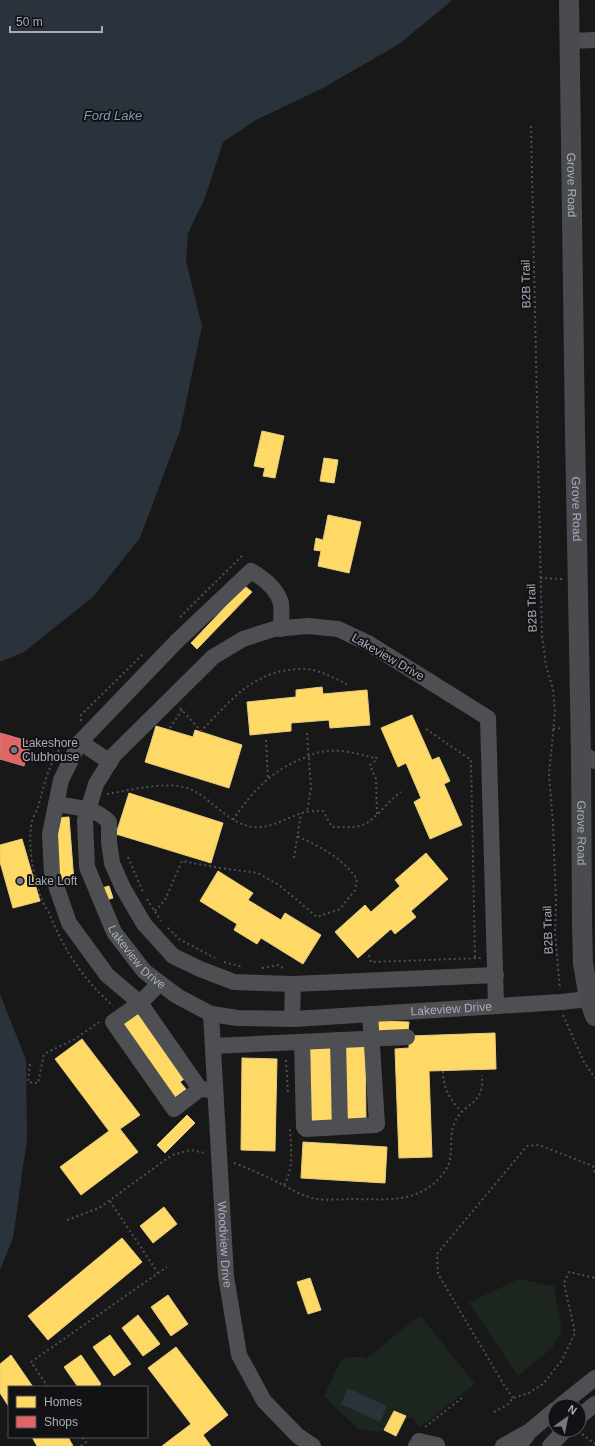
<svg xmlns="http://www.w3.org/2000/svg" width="595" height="1446" font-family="Arial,sans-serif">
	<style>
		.green { fill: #1d251f }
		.water { fill: #2a333b }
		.homes { fill: #ffd966; stroke: #e5cc7f }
		.shops { fill: #e06666; stroke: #cf7b7f }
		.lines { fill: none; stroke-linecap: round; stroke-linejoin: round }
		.path { stroke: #4e4f54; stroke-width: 2; stroke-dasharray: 2 3; stroke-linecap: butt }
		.minor { stroke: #4d4f52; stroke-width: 16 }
		.major { stroke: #4a4b4e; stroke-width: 20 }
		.poi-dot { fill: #767981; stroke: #121214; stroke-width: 1.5 }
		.labels { text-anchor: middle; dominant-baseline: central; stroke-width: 4; stroke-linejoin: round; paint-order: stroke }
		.street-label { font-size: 12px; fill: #a8adba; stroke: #121214 }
		.poi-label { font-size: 12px; fill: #a8adba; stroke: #121214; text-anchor: start }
		.water-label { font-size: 13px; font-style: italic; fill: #7d9bb7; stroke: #121214 }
	</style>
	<rect width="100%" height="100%" fill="#181818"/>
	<!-- green -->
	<path class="green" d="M518 1279 554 1286 562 1332 552 1348 518 1376 469 1303Z
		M420 1315 475 1384 420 1427 412 1417 410 1419 406 1417 396 1436 384 1431 378 1432 358 1429 324 1396 341 1360 346 1357H364L366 1359Z"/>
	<!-- water -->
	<path class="water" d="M0 0H451L448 4 399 44 323 88 256 120 223 142 205 198 188 233 186 261 202 326 180 431 140 538 93 597 24 652 0 662Z
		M0 994 26 1060 27 1139 13 1238 0 1270Z
		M348 1388 387 1406 380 1422 341 1404Z"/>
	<!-- homes -->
	<path class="homes" d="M262 431 284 436 275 478 263 476 265 468 254 466Z
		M324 458 338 460 334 483 320 481Z
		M328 515 361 522 349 573 318 566 321 551 314 550 316 538 323 540Z
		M245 586 252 592 197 649 191 643Z
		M322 687 323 694 367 690 370 725 330 728 329 720 291 723V731L250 735 247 702 296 697V690Z
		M412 715 432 760 439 757 450 781 444 784 462 825 430 839 414 802 421 798 406 763 398 767 381 728Z
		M156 726 193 737 195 730 242 745 229 788 145 762Z
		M129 793 223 823 211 863 116 834Z
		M69 817 74 882 59 883 54 818Z
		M22 839 40 901 13 908 0 862V845Z
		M426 853 448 879 411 911 416 917 395 934 391 929 358 958 335 932 365 905 371 912 400 886 395 880Z
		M218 871 253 893 248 900 281 920 285 913 321 935 303 964 261 938 257 944 234 930 237 924 200 901Z
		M109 886 113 898 106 900 102 888Z
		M139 1010 187 1077 180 1082 186 1089 175 1097 121 1022Z
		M378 1021 409 1022 408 1031H378Z
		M495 1033 496 1069 429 1071 432 1157 399 1158 395 1049 409 1048V1036Z
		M82 1039 140 1115 120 1129 138 1152 81 1195 60 1167 109 1131 55 1059Z
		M365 1043 366 1120H345L344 1044Z
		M310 1045H331L332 1121H311Z
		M242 1058 277 1059 275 1151 241 1150Z
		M187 1115 195 1123 165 1153 157 1145Z
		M303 1142 387 1147 385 1183 301 1178Z
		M164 1207 177 1224 153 1243 140 1226Z
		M122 1238 142 1262 48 1340 28 1316Z
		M310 1278 321 1310 308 1314 297 1282Z
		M168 1295 188 1324 171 1336 151 1307Z
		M138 1315 160 1344 143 1356 122 1328Z
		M110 1335 131 1364 114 1376 93 1347Z
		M176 1347 228 1415 203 1435 211 1446H162L191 1424 148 1368Z
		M11 1355 33 1387H9V1407L0 1393V1364Z
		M81 1355 101 1384 98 1387H78L64 1367Z
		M394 1411 406 1416 396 1436 384 1430Z
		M32 1437H68L73 1446H37Z"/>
	<!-- shops -->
	<path class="shops" d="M0 733 31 742 24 766 0 759Z"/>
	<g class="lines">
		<!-- path -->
		<path class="path" d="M531 126 542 636 546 666 553 689 555 711 549 775 553 823 556 903 555 933 560 989
			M540 578 562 579
			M180 617 242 556
			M180 708 201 731C228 704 248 676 288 670 296 669 305 668 313 670 325 673 336 679 347 684
			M81 721V715L144 653
			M170 728 182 710
			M426 729 471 760 475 958
			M553 729 561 728
			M307 733 311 788 307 812
			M266 740 268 779
			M59 750C47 769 44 786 38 807 36 813 31 820 31 827 28 849 34 878 41 898 43 904 47 909 50 915 65 952 83 979 113 1006
			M107 794C133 790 173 778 196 792 215 803 230 824 253 827 270 829 286 818 302 813 308 811 316 811 323 811L332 827C341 827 351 828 360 826 375 822 387 801 401 792
			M377 814 376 779 370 765 375 761V758L380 757
			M233 820C253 790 274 768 309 756 313 754 317 752 321 752 339 748 358 754 375 758
			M128 857 143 892
			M294 858 301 813
			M147 899 161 921
			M155 911 165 900 182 861 220 868 258 873 279 885 317 917 340 909 355 890 357 879C340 856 322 848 297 836
			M168 928 179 939 215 958
			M369 955 371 962 481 958
			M224 962 243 967
			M262 968 279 965 284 969
			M563 1015 584 1062 595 1078
			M286 1060 288 1093
			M30 1064 28 1082 38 1083 44 1054 75 1039 99 1022
			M443 1071C443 1088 450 1100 462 1112
			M234 1163C250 1169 266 1176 281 1184 291 1189 301 1195 312 1198 324 1201 339 1199 351 1199 386 1199 421 1205 445 1171 455 1157 448 1139 454 1124 463 1101 485 1107 482 1075
			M284 1185C294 1168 291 1149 290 1129
			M110 1201 158 1273
			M67 1220 99 1208 172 1155 191 1150 205 1153
			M48 1387 31 1362 167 1267
			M513 1398 504 1385 438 1274 437 1254 527 1146 539 1145 593 1166 595 1174
			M494 1412 507 1405 513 1398 529 1393 543 1384 562 1360 575 1333 564 1283 569 1272 595 1278
			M425 1427 463 1397
			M582 1434 595 1444
			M81 1446 86 1442 82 1437"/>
		<!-- minor -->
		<g class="minor">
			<path d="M570 41 595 40"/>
			<path d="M80 742 110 762"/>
			<path d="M581 753 595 761"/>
			<path d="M56 804C74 807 97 808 109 822V842L112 863 123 888 144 924 173 956 200 969 234 982 293 984 496 975"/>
			<path d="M160 983 140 1003 200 1089 211 1090"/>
			<path id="s1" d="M496 1006 488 718 368 643 338 629 308 626 274 629 243 639 213 657 114 755 96 784 85 820 87 867 114 932 144 971 177 996 211 1014 238 1018 294 1019 561 1002 589 999"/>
			<path id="s2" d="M211 1014 226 1276 239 1355 264 1401 298 1436 313 1446"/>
			<path d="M292 1019 293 984"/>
			<path d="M338 1040 340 1127"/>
			<path d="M302 1042 304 1127 306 1129 375 1125 377 1124 370 1014"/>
			<path d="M213 1046 407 1037"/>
			<path d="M200 1089 174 1109 113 1022 140 1003 107 975 69 923 52 874 50 834 61 780 80 742 177 641 251 571C263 578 277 589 281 603 282 611 281 621 281 629"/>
			<path d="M560 1406 595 1378"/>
			<path d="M579 1417 595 1404"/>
			<path d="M416 1446 419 1441 437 1445"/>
			<path d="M503 1446 528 1432"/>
			<path d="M519 1446 530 1431 555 1410"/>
			<path d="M550 1446 565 1430"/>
		</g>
		<!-- major -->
		<path class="major" id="s3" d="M569 0 575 433 581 753 582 923 583 963 589 999 595 1016"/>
	</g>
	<!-- markers -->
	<g class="poi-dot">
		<circle cx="14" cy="750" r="4"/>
		<circle cx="20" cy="881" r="4"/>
	</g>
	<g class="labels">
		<!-- street labels -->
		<g class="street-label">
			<text stroke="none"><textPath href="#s3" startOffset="185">Grove Road</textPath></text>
			<text transform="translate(526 284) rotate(-91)">B2B Trail</text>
			<text stroke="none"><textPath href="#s3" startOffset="509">Grove Road</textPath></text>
			<text transform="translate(532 608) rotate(-92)">B2B Trail</text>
			<text transform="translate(388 657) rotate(30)">Lakeview Drive</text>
			<text stroke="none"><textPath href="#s3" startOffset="833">Grove Road</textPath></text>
			<text transform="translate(548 930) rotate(-92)">B2B Trail</text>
			<text stroke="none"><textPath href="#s1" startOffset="957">Lakeview Drive</textPath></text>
			<text stroke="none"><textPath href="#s1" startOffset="1293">Lakeview Drive</textPath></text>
			<text stroke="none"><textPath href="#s2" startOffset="231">Woodview Drive</textPath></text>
		</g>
		<!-- poi labels -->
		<g class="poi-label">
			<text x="22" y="743">Lakeshore<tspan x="22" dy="14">Clubhouse</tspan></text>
			<text x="28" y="881">Lake Loft</text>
		</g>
		<!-- water labels -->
		<g class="water-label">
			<text x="113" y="115">Ford Lake</text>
		</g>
	</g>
	<!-- legend -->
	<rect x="8" y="1386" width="140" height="52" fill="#121214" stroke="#4e5056"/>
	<rect x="16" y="1396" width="20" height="12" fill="#ffd966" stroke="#4e5056"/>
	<text x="44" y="1406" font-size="12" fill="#a8adba">Homes</text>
	<rect x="16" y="1416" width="20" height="12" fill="#e06666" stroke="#4e5056"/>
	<text x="44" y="1426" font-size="12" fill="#a8adba">Shops</text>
	<!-- north arrow -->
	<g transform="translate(567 1418) rotate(33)"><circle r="19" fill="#121214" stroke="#4e5056"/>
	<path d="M0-3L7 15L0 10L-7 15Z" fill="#767981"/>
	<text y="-6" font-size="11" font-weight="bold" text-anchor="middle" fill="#a8adba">N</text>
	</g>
	<!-- scale -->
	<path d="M10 26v6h92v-6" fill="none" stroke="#a8adba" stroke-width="2"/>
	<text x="16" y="26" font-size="12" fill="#a8adba" stroke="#121214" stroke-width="3" paint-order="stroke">50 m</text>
</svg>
